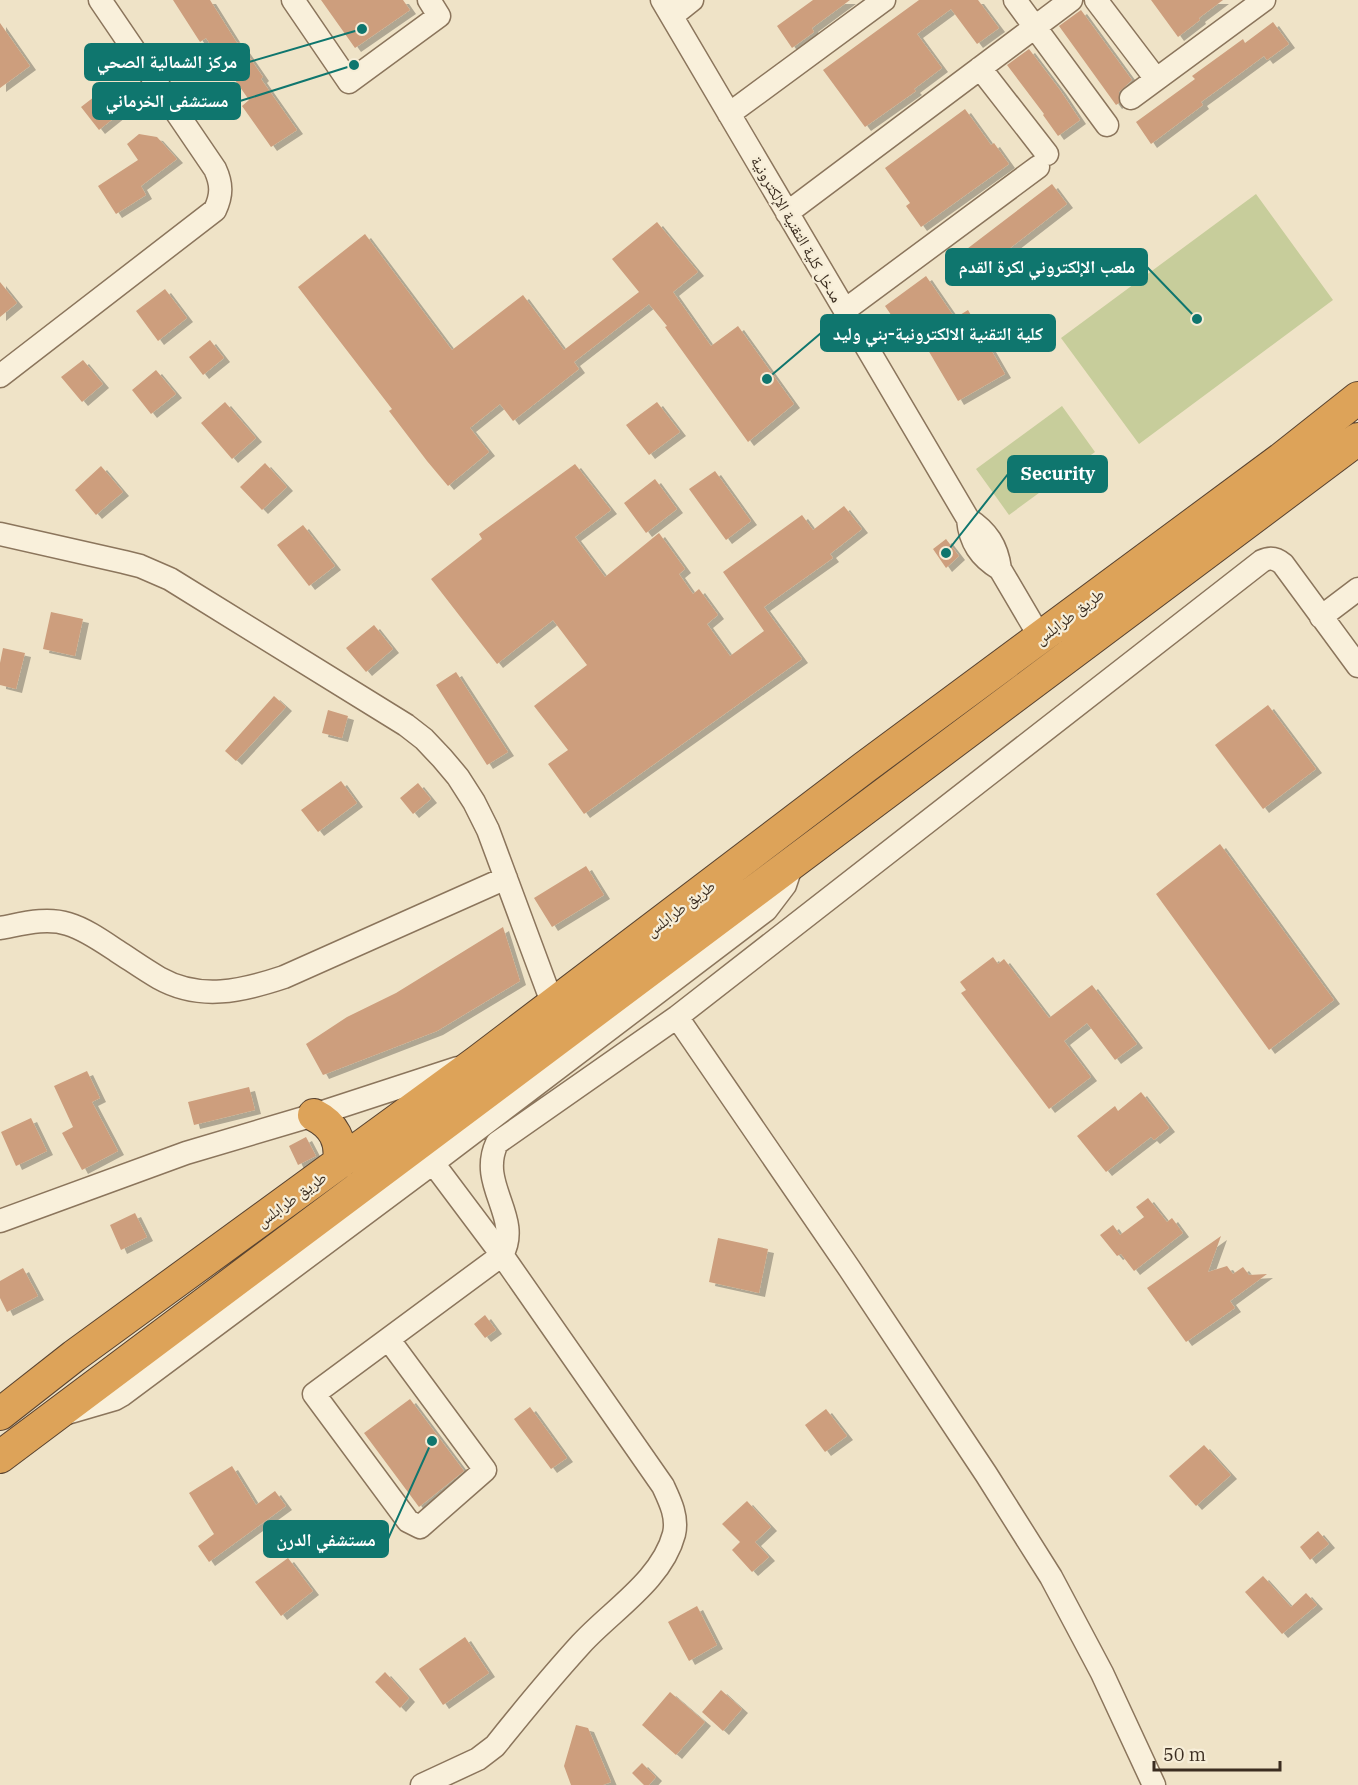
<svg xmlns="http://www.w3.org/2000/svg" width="1358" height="1785" font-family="'IBM Plex Serif','Noto Naskh Arabic',serif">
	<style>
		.green { fill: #c7cd9b }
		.building { fill: #cd9e7d; filter: url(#shadow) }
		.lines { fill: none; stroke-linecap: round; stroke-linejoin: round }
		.minor-casing { stroke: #8b755c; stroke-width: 25 }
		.highway-casing { stroke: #594330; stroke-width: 34 }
		.minor { stroke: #f9f0db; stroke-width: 22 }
		.highway { stroke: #dda359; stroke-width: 32 }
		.labels { text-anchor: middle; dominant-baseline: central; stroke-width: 4.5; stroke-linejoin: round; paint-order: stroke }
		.street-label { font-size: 16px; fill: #3b2d20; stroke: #f6edd7 }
		.leader { fill: none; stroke: #0f766e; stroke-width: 2 }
		.callout-dot { fill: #0f766e; stroke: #f6edd7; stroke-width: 2 }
		.callout { fill: #0f766e; stroke: #0f766e; stroke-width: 2 }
		.callout-label { font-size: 18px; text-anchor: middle; font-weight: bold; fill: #fff }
	</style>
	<defs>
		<filter id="shadow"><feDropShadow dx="6" dy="4" stdDeviation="0" flood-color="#0004"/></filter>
	</defs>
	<rect width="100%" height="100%" fill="#efe3c7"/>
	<!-- green -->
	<path class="green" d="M1256 194 1333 300 1139 444 1061 338Z
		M1062 406 1095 452 1009 515 976 469Z"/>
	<!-- building -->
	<path class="building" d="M173 0H210L237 43 239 42 263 77 261 79 297 130 271 147 242 106 249 100 206 38 200 42Z
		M321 0H403L410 10 355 48Z
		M813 0H850L812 28 814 32 792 48 777 26Z
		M919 0H978L999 28 977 44 951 9 917 34 942 68 914 89 916 91 865 127 823 70Z
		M1151 0H1223L1199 18 1200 20 1178 37Z
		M1081 10 1132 80 1119 92V103L1116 105 1059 26Z
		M1273 22 1289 44 1267 60 1264 56 1230 81 1201 102 1203 105 1151 144 1136 122 1195 79 1192 76 1243 39 1245 43Z
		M0 23 30 66 0 88Z
		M1029 49 1060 90 1080 120 1058 136 1043 115 1044 114 1007 65Z
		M112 83 129 106 99 130 81 107Z
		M965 109 991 145 994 143 1009 164 921 227 906 206 910 203 885 168Z
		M139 134 157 137 177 159 141 186 146 195 116 214 98 186 138 160 127 144Z
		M1052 184 1067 204 974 276 959 255Z
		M657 222 698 272 673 292 711 346 738 326 794 404 748 442 665 327 667 326 649 304 574 362 579 369 513 421 500 404 470 428 489 452 448 486 427 461 389 411 392 409 298 287 365 234 452 350 523 295 564 350 639 292 612 259Z
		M926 276 955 318 968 310 1005 374 958 401 911 321 900 328 885 306Z
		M0 282 17 303 0 317Z
		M165 289 187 318 158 341 136 311Z
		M210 340 224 358 203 375 189 357Z
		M83 360 103 384 82 402 61 377Z
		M156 370 176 394 151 414 132 390Z
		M225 402 256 438 232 459 201 423Z
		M657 402 680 432 649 455 626 425Z
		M265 463 287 487 262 510 240 487Z
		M575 464 611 510 575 537 605 577 659 533 685 569 679 574 693 594 699 589 718 615 707 624 730 656 764 631 723 572 802 515 813 530 844 506 862 529 830 554 833 558 764 607 802 659 584 814 548 764 568 750 534 706 587 665 553 620 497 664 431 579 482 539 479 534Z
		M101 466 123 492 96 515 75 490Z
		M715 471 751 521 726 540 689 489Z
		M655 479 677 509 646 533 624 503Z
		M303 525 335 566 309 586 277 545Z
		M946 539 959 556 946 568 933 549Z
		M51 612 83 619 75 656 43 649Z
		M374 625 393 649 366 672 346 648Z
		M3 648 25 653 16 689 0 685V663Z
		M456 672 508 752 487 765 436 685Z
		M274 696 286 707 236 761 225 751Z
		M1268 705 1316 769 1263 809 1215 745Z
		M328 710 348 716 342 738 322 733Z
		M341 781 357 803 318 832 301 810Z
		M418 783 431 799 413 814 400 798Z
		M1220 844 1334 1000 1269 1050 1156 894Z
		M586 866 604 895 552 927 534 898Z
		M503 927 520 981 437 1031 323 1075 306 1044 347 1017 396 993Z
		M993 957 998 964 1004 959 1049 1018 1092 985 1137 1044 1115 1060 1087 1023 1064 1041 1091 1077 1049 1109 961 993 966 990 960 982Z
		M87 1071 100 1098 92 1102 118 1151 82 1170 62 1133 73 1127 54 1086Z
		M249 1087 255 1110 194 1125 188 1102Z
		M1141 1092 1169 1128 1154 1140 1151 1137 1106 1172 1077 1136 1115 1106 1118 1111Z
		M31 1118 47 1151 16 1166 1 1132Z
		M306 1137 316 1156 298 1165 289 1146Z
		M1148 1198 1167 1222 1172 1218 1183 1233 1134 1271 1121 1254 1117 1256 1100 1235 1113 1225 1120 1235 1144 1217 1136 1207Z
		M135 1213 147 1237 121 1250 110 1225Z
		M1221 1236 1208 1272 1227 1266 1233 1274 1243 1267 1249 1275 1267 1274 1230 1301 1235 1308 1186 1342 1147 1288Z
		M718 1238 768 1249 759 1293 709 1282Z
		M23 1268 38 1296 7 1312 0 1298V1281Z
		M485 1315 496 1330 485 1338 474 1324Z
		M410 1399 464 1471 419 1507 364 1433Z
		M530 1407 567 1458 551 1469 514 1419Z
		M826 1409 847 1436 825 1452 805 1425Z
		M1204 1445 1231 1475 1196 1506 1169 1476Z
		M232 1466 256 1505 275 1491 286 1506 209 1562 198 1546 214 1534 189 1493Z
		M747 1501 771 1527 755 1542 769 1557 752 1572 732 1550 740 1542 722 1524Z
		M1318 1531 1329 1544 1310 1560 1300 1547Z
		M288 1558 313 1591 281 1616 255 1582Z
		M1263 1576 1291 1607 1306 1593 1317 1605 1282 1634 1245 1592Z
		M697 1606 717 1645 689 1661 668 1622Z
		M465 1637 489 1673 443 1705 419 1669Z
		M385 1672 409 1698 400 1708 375 1682Z
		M721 1690 742 1709 723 1731 702 1712Z
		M670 1692 705 1722 676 1755 642 1725Z
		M576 1725 588 1728 611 1782 603 1785H571L564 1766Z
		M642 1763 656 1777 649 1785H644L632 1773Z"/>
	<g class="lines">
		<!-- minor casing -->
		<g class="minor-casing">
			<path id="minor" d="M293 0 349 82 439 16 429 0
				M662 0 968 519C970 542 980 557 1000 569
				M1015 0 1107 125
				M1096 0 1156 79
				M672 16 692 0
				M980 68 1047 154
				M1131 98 1264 0
				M729 114 884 0
				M787 213 1071 0
				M845 310 1038 167
				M0 376 215 210C222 195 222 184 215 169L100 0
				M968 519C987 531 997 546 1000 569L1040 637
				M0 534 124 562 140 566 170 579 406 725 424 739 442 758 458 777 474 802 488 830 553 1005
				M1321 617 1358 589
				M0 928C22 924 46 917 68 924 85 929 102 941 117 951 131 960 145 970 159 978 200 1001 242 991 284 977L506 878
				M677 1017 849 1268 986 1474 1051 1577 1102 1673 1154 1785
				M0 1221 186 1153 314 1115 458 1068
				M389 1340 485 1470 420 1527 408 1521 314 1394 502 1255C523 1217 477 1185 497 1143L677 1017 1262 561C1270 557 1276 558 1283 564L1358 666
				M67 1413 115 1399 122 1395 433 1163 766 910 785 885 792 864
				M422 1785 478 1759 495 1746C523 1711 551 1677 581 1644 611 1611 662 1580 674 1534 678 1517 670 1501 663 1486L502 1255 433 1163"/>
		</g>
		<!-- highway casing -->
		<g class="highway-casing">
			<path id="highway" d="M314 1115C334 1125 342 1141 339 1163
				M0 1414 74 1356 477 1062 865 767 1281 459 1358 398
				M0 1457 1358 439"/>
		</g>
		<!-- minor -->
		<use href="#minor" class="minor"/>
		<!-- highway -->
		<use href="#highway" class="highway"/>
	</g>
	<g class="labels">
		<!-- street labels -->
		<g class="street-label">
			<text transform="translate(797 229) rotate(60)">مدخل كلية التقنية الإلكترونية</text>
			<text transform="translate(1069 616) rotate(-37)">طريق طرابلس</text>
			<text transform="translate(680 908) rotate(-37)">طريق طرابلس</text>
			<text transform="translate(291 1199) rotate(-36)">طريق طرابلس</text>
		</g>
	</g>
	<!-- callouts -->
	<path class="leader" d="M362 29L249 62M354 65L240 101M1197 319L1147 267M767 379L821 333M946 553L1008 474M432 1441L388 1539"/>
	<g class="callout-dot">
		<circle cx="362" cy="29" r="6"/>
		<circle cx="354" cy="65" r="6"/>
		<circle cx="1197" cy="319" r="6"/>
		<circle cx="767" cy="379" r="6"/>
		<circle cx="946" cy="553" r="6"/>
		<circle cx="432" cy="1441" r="6"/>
	</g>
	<g class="callout">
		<rect x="85" y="44" width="164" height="36" rx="6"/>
		<rect x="93" y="83" width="147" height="36" rx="6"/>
		<rect x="946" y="249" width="201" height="36" rx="6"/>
		<rect x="821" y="315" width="234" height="36" rx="6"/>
		<rect x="1008" y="456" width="99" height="36" rx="6"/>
		<rect x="264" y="1521" width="124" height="36" rx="6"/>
	</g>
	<g class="callout-label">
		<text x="167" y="68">مركز الشمالية الصحي</text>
		<text x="167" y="107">مستشفى الخرماني</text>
		<text x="1047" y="273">ملعب الإلكتروني لكرة القدم</text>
		<text x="938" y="340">كلية التقنية الالكترونية-بني وليد</text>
		<text x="1058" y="480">Security</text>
		<text x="326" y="1546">مستشفي الدرن</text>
	</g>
	<!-- scale -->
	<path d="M1154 1761v9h126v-9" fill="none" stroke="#3b2d20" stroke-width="3"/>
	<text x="1163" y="1761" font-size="18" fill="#3b2d20" stroke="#f6edd7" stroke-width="4.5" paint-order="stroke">50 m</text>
</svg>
